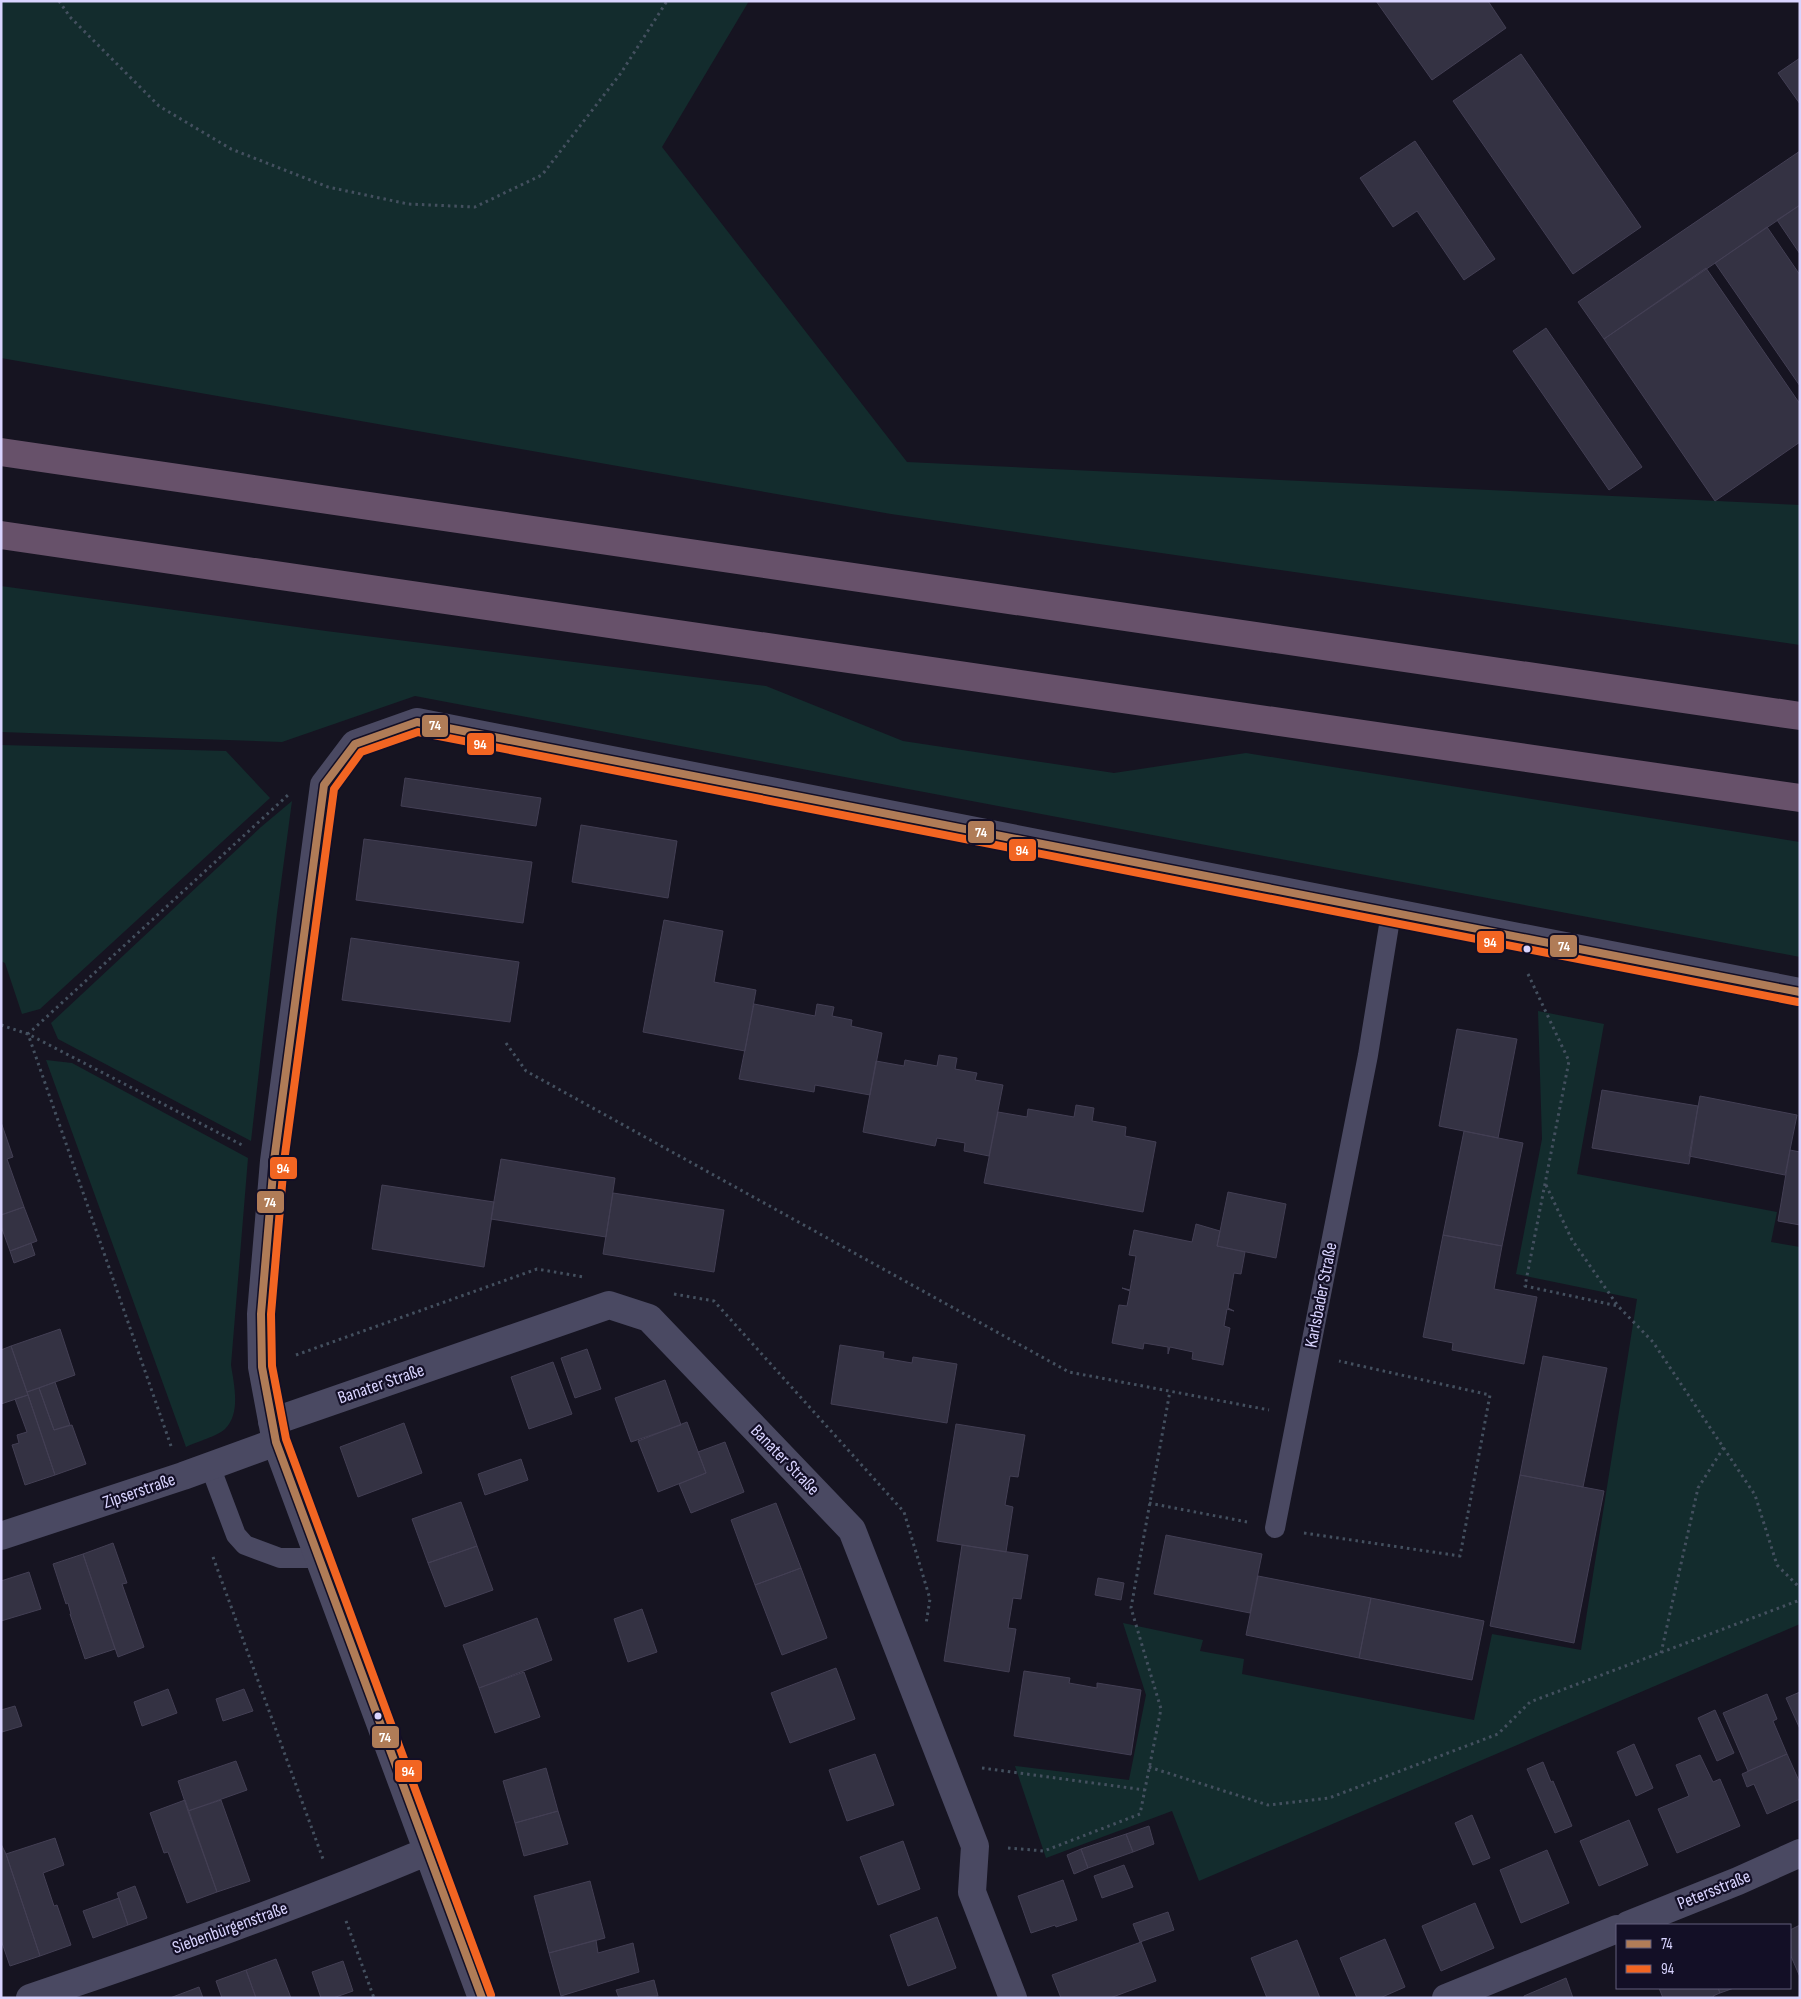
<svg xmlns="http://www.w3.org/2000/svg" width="1801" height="1999" font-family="'Sofia Sans Condensed',sans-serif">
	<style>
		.green { fill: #132c2d }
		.building { fill: #343243; stroke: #433f54 }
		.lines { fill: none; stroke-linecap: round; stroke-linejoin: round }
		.path { stroke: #44505f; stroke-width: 3; stroke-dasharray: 2.5 4; stroke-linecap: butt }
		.lane { stroke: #4a4962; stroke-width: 20 }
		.street { stroke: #4a4962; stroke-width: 28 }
		.highway { stroke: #67516a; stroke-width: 28 }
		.bus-1-casing { stroke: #130f26; stroke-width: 11 }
		.bus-2-casing { stroke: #130f26; stroke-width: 11 }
		.bus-1 { stroke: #b07c57; stroke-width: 8 }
		.bus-2 { stroke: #f26522; stroke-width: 8 }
		.bus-dot { fill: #d9d4ff; stroke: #130f26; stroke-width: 2 }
		.labels { text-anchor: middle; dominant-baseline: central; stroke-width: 4.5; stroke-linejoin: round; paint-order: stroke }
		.street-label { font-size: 18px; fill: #d9d4ff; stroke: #130f26 }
		.line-badge { stroke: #130f26; stroke-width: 2 }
		.badge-label { font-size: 14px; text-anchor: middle; font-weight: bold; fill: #fff }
	</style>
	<rect width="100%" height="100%" fill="#161421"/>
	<!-- green -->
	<path class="green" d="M1 1H749L662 147 907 462 1800 505V645L891 514 1 358Z
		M1 586 326 631 766 686 903 741 1114 773 1246 753 1800 842V957L415 696 282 742 1 732Z
		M1 745 226 751 270 798 40 1009 22 1014 5 963 1 961Z
		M292 801 277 913 251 1141 58 1039 51 1023 261 827Z
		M1538 1011 1604 1024 1577 1174 1777 1212 1771 1242 1800 1247V1624L1199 1881 1172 1811 1046 1858 1015 1766 1129 1780 1146 1695 1123 1623 1203 1640 1200 1651 1244 1659 1242 1674 1474 1720 1492 1634 1581 1650 1637 1299 1516 1274 1542 1139Z
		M46 1060 72 1063 248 1158 231 1365C234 1385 241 1413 225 1429 218 1436 196 1442 186 1447Z"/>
	<!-- building -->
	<path class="building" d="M1376 1H1488L1506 28 1432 80Z
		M1521 54 1641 227 1573 274 1453 101Z
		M1800 58V104L1778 73Z
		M1415 141 1495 259 1464 280 1417 211 1393 227 1360 178Z
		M1800 151V205L1604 339 1578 302Z
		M1800 205V254L1777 220Z
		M1767 227 1800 275V386L1715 263Z
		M1706 268 1800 404V442L1715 501 1604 339Z
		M1546 328 1642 467 1609 490 1513 351Z
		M405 778 541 798 536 826 401 806Z
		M581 825 677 841 668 898 572 882Z
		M364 839 532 862 523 923 356 900Z
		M664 920 723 931 714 982 756 990 745 1051 643 1032Z
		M351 938 519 962 510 1022 342 1000Z
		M754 1004 815 1016 817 1004 834 1007 832 1016 852 1020 851 1026 882 1033 870 1095 815 1085 814 1092 739 1079Z
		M1457 1029 1517 1039 1498 1138 1439 1126Z
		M939 1055 957 1058 955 1069 977 1073 975 1080 1003 1085 989 1156 964 1151 965 1143 937 1138 935 1146 863 1132 876 1061 904 1066 905 1060 937 1066Z
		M1602 1090 1698 1106 1689 1164 1592 1148Z
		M1700 1096 1797 1115 1785 1175 1689 1156Z
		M1076 1105 1094 1108 1092 1121 1126 1127 1125 1136 1156 1142 1143 1212 984 1183 998 1112 1027 1117 1028 1109 1074 1117Z
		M1 1122 13 1157 7 1159 24 1207 1 1215Z
		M1464 1131 1523 1143 1502 1246 1443 1235Z
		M1790 1150 1800 1152V1225L1778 1221Z
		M501 1159 615 1178 606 1237 491 1219Z
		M382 1185 494 1202 484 1267 372 1249Z
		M1228 1192 1286 1204 1276 1258 1217 1246Z
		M613 1193 724 1210 714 1272 603 1254Z
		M24 1207 37 1241 10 1251 1 1226V1215Z
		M1196 1224 1220 1231 1217 1246 1245 1252 1241 1274 1234 1273 1228 1308 1234 1311 1227 1309 1224 1326 1230 1328 1223 1365 1192 1359 1193 1352 1170 1347 1168 1354V1347L1144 1343 1143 1349 1112 1343 1119 1305 1127 1306 1130 1291 1122 1288 1130 1290 1136 1256 1129 1255 1134 1230 1192 1242Z
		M1443 1235 1502 1246 1494 1289 1537 1297 1524 1364 1452 1350 1453 1343 1423 1337Z
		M31 1243 35 1255 14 1263 10 1251Z
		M60 1329 75 1375 27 1392 11 1346Z
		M840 1345 884 1352 883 1358 912 1363 913 1357 957 1364 947 1423 831 1404Z
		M11 1346 28 1395 1 1404V1350Z
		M587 1349 601 1389 575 1398 561 1358Z
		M1543 1356 1607 1368 1583 1487 1520 1475Z
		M553 1362 572 1414 529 1429 511 1377Z
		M665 1380 681 1425 631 1442 615 1398Z
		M55 1382 70 1425 54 1430 39 1388Z
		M39 1388 54 1430 72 1425 86 1464 55 1475 27 1392Z
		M28 1395 55 1475 25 1485 12 1445 19 1443 17 1435 27 1432 15 1399Z
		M687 1422 706 1473 658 1492 638 1441Z
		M404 1423 422 1473 358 1497 340 1447Z
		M956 1424 1025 1435 1018 1477 1010 1476 1005 1505 1013 1507 1006 1552 937 1541Z
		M725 1442 744 1492 691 1513 679 1484 706 1473 698 1452Z
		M521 1459 528 1480 485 1495 478 1474Z
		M1520 1475 1604 1491 1574 1643 1490 1626Z
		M461 1502 477 1546 428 1563 412 1519Z
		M776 1503 801 1568 755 1585 731 1520Z
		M1166 1535 1262 1554 1250 1613 1154 1594Z
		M113 1543 127 1583 122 1584 144 1647 118 1657 83 1554Z
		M962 1545 1028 1555 1021 1599 1013 1598 1008 1628 1016 1629 1009 1672 944 1661Z
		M477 1546 493 1590 445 1607 428 1563Z
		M83 1554 115 1649 85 1659 70 1614H71L68 1603 66 1604 53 1564Z
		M801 1568 827 1638 782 1655 755 1585Z
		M29 1572 41 1609 1 1621V1581Z
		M1258 1576 1371 1598 1359 1658 1246 1635Z
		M1098 1578 1124 1583 1121 1600 1095 1595Z
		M1371 1598 1484 1621 1472 1680 1359 1658Z
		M642 1609 657 1652 628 1662 614 1619Z
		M537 1618 552 1660 479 1688 463 1645Z
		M836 1668 855 1719 790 1743 771 1693Z
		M1024 1671 1070 1678 1069 1683 1097 1688V1683L1141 1690 1131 1755 1014 1736Z
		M524 1672 540 1717 495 1733 479 1688Z
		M168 1689 177 1713 142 1726 134 1702Z
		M244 1689 253 1711 223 1721 216 1699Z
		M1800 1692V1729L1786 1698Z
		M1767 1694 1777 1719 1773 1721 1787 1754 1748 1771 1723 1713Z
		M15 1706 22 1726 2 1732 1 1710Z
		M1715 1710 1734 1753 1717 1761 1698 1718Z
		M1634 1744 1653 1788 1636 1796 1617 1752Z
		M875 1754 894 1805 847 1821 829 1770Z
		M1787 1754 1800 1783V1799L1767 1814 1754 1784 1747 1787 1742 1774Z
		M1700 1755 1713 1782 1720 1779 1740 1826 1677 1853 1658 1809 1689 1796 1676 1765Z
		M236 1761 247 1790 188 1811 178 1781Z
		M1543 1762 1551 1782 1553 1781 1572 1826 1555 1833 1527 1769Z
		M546 1768 558 1811 515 1823 503 1781Z
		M185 1800 217 1892 187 1903 168 1852 164 1853 150 1813Z
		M221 1800 250 1881 217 1892 188 1811Z
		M558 1811 568 1844 524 1856 515 1823Z
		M1472 1815 1490 1858 1473 1865 1455 1823Z
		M1629 1820 1648 1865 1599 1886 1580 1841Z
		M1149 1826 1154 1844 1133 1852 1126 1834Z
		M1126 1834 1133 1852 1088 1868 1081 1849Z
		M55 1838 64 1865 43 1873 54 1906 57 1905 71 1945 40 1956 6 1854Z
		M903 1841 920 1889 878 1905 860 1857Z
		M1 1844 6 1854 40 1956 10 1966 1 1940Z
		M1081 1849 1088 1868 1074 1874 1067 1855Z
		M1547 1850 1569 1903 1521 1923 1500 1870Z
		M1124 1865 1133 1887 1102 1898 1094 1876Z
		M1063 1880 1077 1920 1056 1927 1055 1925 1031 1933 1018 1896Z
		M590 1881 605 1938 549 1953 534 1896Z
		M135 1886 147 1918 128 1925 117 1893Z
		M119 1898 128 1925 93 1938 83 1911Z
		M1475 1903 1494 1948 1441 1971 1422 1926Z
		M1168 1912 1174 1930 1140 1942 1133 1924Z
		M937 1917 956 1968 908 1986 890 1935Z
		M1800 1925V1977L1790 1954V1930Z
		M1385 1939 1405 1987 1380 1998H1357L1340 1958Z
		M596 1940 598 1953 633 1943 639 1972 561 1996 549 1953Z
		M1297 1940 1320 1998H1267L1251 1958Z
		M1141 1942 1156 1981 1110 1998H1061L1052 1975Z
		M276 1959 291 1998H256L246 1970Z
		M343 1961 353 1991 333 1998H321L312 1972Z
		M246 1970 256 1998H222L216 1981Z
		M1566 1978 1573 1998H1524V1996Z
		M654 1980 658 1996 619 1998 616 1990Z
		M199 1987 203 1998H170Z
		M1659 1988H1718L1720 1993 1713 1996 1714 1998H1663Z
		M1718 1988H1734L1720 1993Z"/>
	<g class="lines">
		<!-- path -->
		<path class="path" d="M59 1 70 17 159 106 231 149 328 187 408 204 475 207 542 175 621 73 667 1
			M1528 974 1569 1061 1525 1286 1618 1306 1653 1342 1755 1495 1777 1565 1800 1588
			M1 1025 28 1034 242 1145
			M506 1043 526 1071 1069 1372 1269 1410
			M1546 1185 1572 1240 1618 1306
			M674 1294 714 1301 904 1512 930 1599 926 1624
			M296 1355 537 1269 584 1277
			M171 1446 28 1034 288 795
			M1149 1503 1247 1522
			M1304 1533 1460 1556 1490 1395 1339 1361
			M213 1557 323 1859
			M1661 1653 1698 1488 1724 1447
			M1149 1767 1268 1805 1329 1798 1498 1734 1530 1702 1800 1600
			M982 1768 1145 1790
			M1008 1848 1044 1851 1140 1814 1161 1709 1131 1608 1170 1391
			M346 1921 374 1998"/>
		<!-- lane -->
		<path class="lane" d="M210 1466 236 1535 245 1545 280 1558H319
			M1275 1528 1368 1055 1391 913"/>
		<!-- street -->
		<path class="street" d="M272 1422 609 1305 649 1318 852 1530 975 1846 972 1892 1013 1998
			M1 1536 183 1476 276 1442
			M1628 1925 1738 1881 1800 1853
			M30 1998C164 1953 298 1906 428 1851
			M482 1998 276 1442 262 1367 261 1314 274 1161 324 785 355 744 417 722 1800 992
			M1446 1998 1617 1929"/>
		<!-- highway -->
		<path class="highway" d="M1 452 1800 716
			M1 535 1800 798"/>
		<!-- bus-1 casing -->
		<g class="bus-1-casing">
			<path id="bus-1" d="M482 1998 276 1442 262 1367 261 1314 274 1161 324 785 355 744 417 722 1800 992"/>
		</g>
		<!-- bus-2 casing -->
		<g class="bus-2-casing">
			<path id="bus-2" d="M491 1995 286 1439 272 1366 271 1314 284 1162 334 789 361 752 418 732 1798 1002"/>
		</g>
		<!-- bus-1 -->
		<use href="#bus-1" class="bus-1"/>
		<!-- bus-2 -->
		<use href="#bus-2" class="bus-2"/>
	</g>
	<!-- markers -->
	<g class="bus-dot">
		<circle cx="1527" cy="949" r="4.5"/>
		<circle cx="378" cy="1716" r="4.5"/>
	</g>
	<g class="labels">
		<!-- street labels -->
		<g class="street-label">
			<text transform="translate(1321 1295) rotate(-79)">Karlsbader Straße</text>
			<text transform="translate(381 1384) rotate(-19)">Banater Straße</text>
			<text transform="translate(785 1460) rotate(46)">Banater Straße</text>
			<text transform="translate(139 1491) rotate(-19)">Zipserstraße</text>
			<text transform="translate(1714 1890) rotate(-22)">Petersstraße</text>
			<text transform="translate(230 1928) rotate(-20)">Siebenbürgenstraße</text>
		</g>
	</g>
	<g class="line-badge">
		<rect x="421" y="714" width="28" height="24" rx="5" fill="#b07c57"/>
		<rect x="466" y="732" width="29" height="24" rx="5" fill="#f26522"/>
		<rect x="967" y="820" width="28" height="24" rx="5" fill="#b07c57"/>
		<rect x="1008" y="838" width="29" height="24" rx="5" fill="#f26522"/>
		<rect x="1476" y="930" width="29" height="24" rx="5" fill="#f26522"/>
		<rect x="1549" y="934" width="29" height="24" rx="5" fill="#b07c57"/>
		<rect x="269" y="1156" width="29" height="24" rx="5" fill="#f26522"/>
		<rect x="256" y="1190" width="29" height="24" rx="5" fill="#b07c57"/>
		<rect x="371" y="1725" width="29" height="24" rx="5" fill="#b07c57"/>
		<rect x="394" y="1759" width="29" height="24" rx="5" fill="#f26522"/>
	</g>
	<g class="badge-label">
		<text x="435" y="730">74</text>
		<text x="480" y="749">94</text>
		<text x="981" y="837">74</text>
		<text x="1022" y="855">94</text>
		<text x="1490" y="947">94</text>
		<text x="1564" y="951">74</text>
		<text x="283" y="1173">94</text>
		<text x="270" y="1207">74</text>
		<text x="385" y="1742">74</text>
		<text x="408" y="1776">94</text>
	</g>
	<!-- border -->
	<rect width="1801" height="1999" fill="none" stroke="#d9d4ff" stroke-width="5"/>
	<!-- legend -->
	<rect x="1616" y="1924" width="175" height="65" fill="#130f26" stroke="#625e7d"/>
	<rect x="1626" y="1940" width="25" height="8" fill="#b07c57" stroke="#625e7d"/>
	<text x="1661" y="1949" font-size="15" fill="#d9d4ff">74</text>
	<rect x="1626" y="1965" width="25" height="8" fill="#f26522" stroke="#625e7d"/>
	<text x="1661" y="1974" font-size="15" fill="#d9d4ff">94</text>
</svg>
